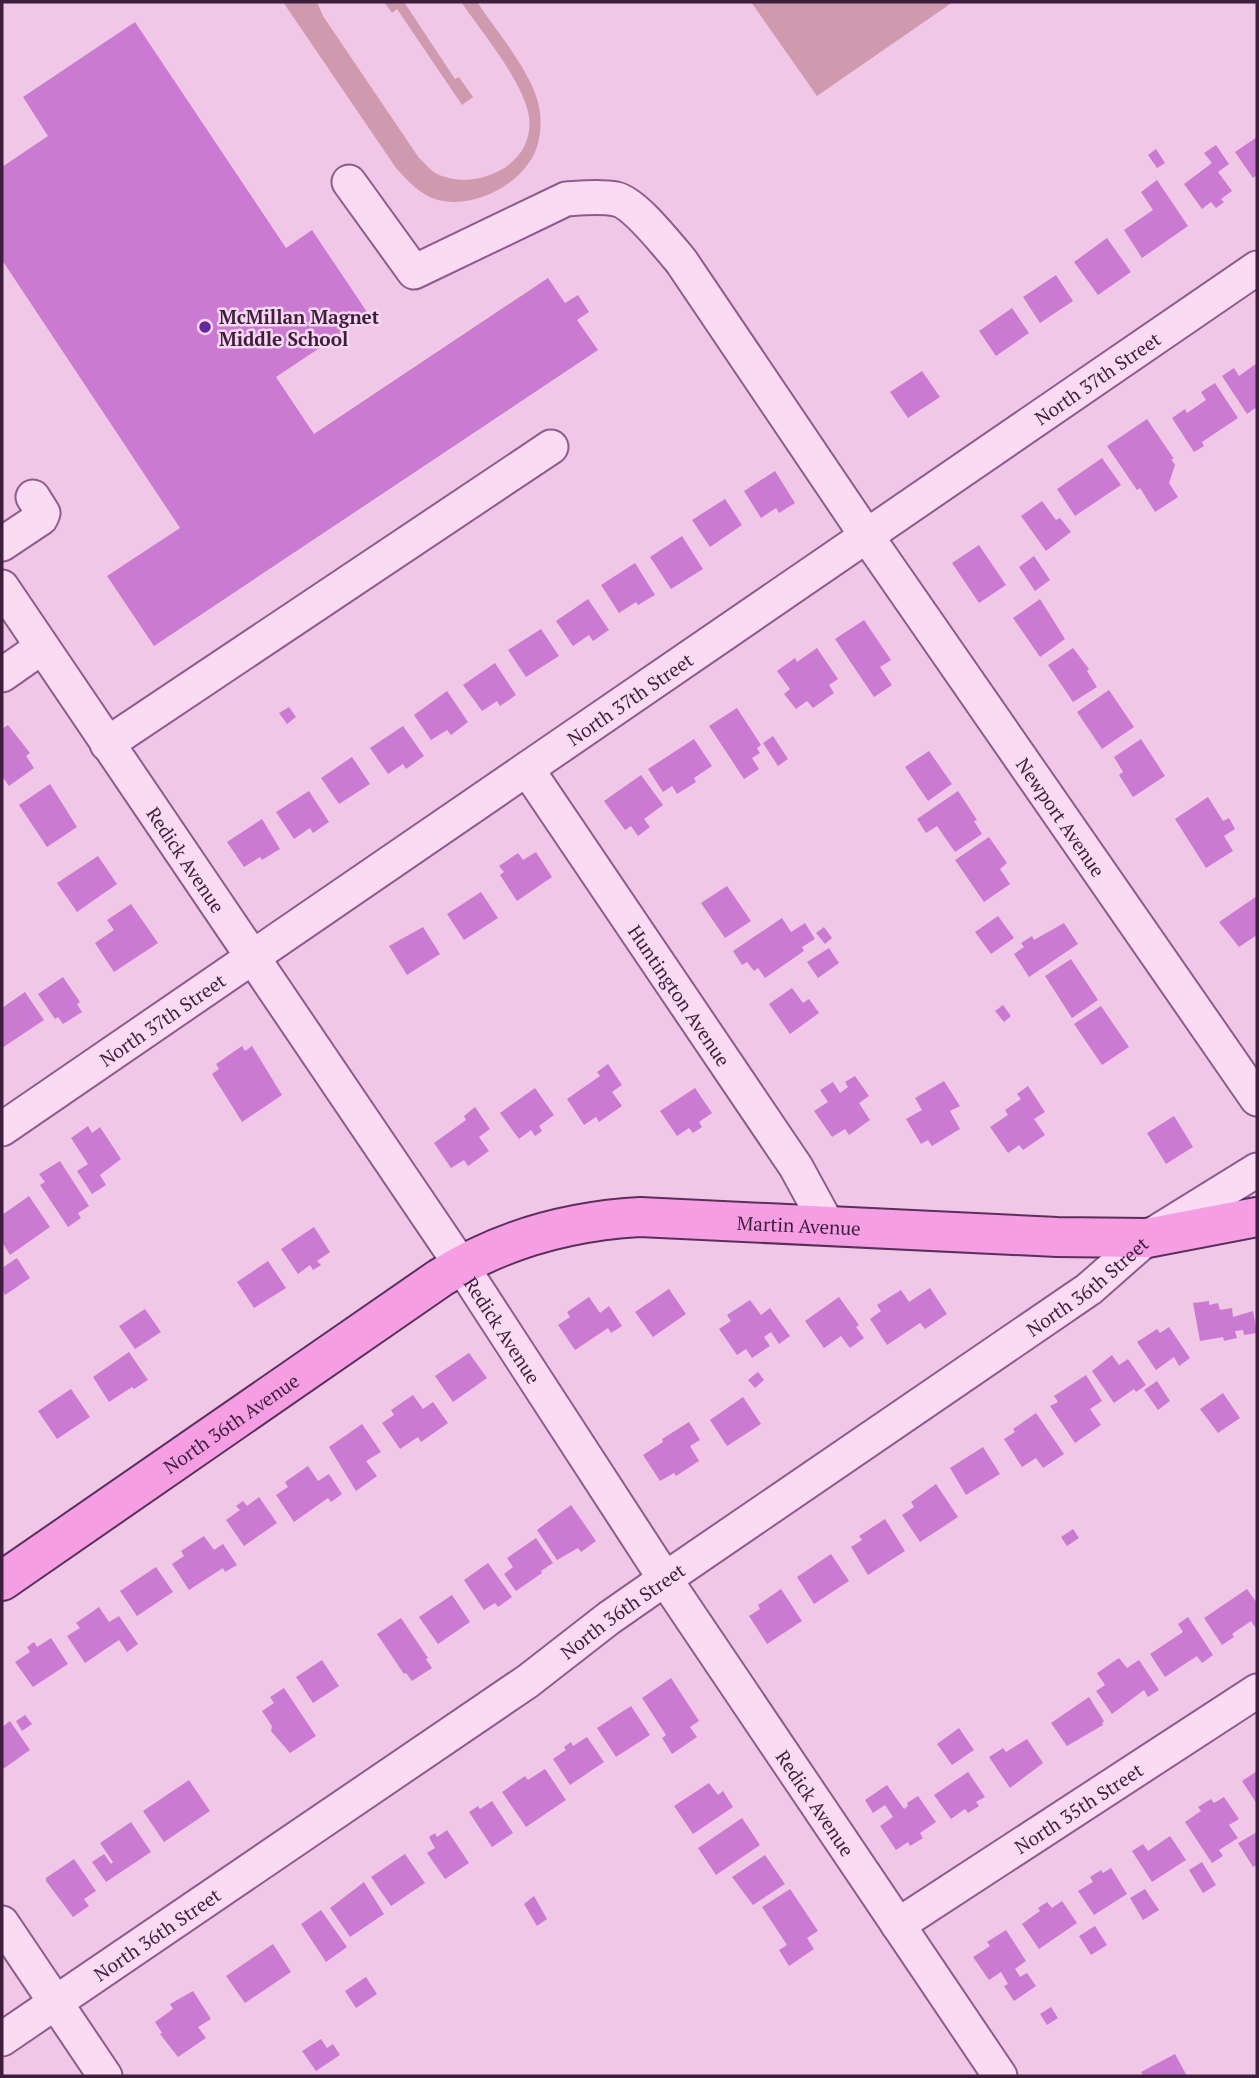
<svg xmlns="http://www.w3.org/2000/svg" width="1259" height="2078" font-family="'PT Serif',serif">
	<style>
		.green { fill: #d09aae }
		.building { fill: #ca7bd1 }
		.lines { fill: none; stroke-linecap: round; stroke-linejoin: round }
		.minor-casing { stroke: #8e5b8c; stroke-width: 37 }
		.major-casing { stroke: #5a2f5c; stroke-width: 42 }
		.minor { stroke: #fbdbf4; stroke-width: 33 }
		.major { stroke: #f59ee4; stroke-width: 38 }
		.poi-dot { fill: #6328a0; stroke: #f8d7f1; stroke-width: 2.5 }
		.labels { text-anchor: middle; dominant-baseline: central; stroke-width: 5; stroke-linejoin: round; paint-order: stroke }
		.poi-label { font-size: 19px; font-weight: bold; fill: #3d1f3d; stroke: #f8d7f1; text-anchor: start }
		.street-label { font-size: 19px; fill: #3d1f3d; stroke: #f8d7f1 }
	</style>
	<rect width="100%" height="100%" fill="#f1c7e8"/>
	<!-- green -->
	<path class="green" d="M283 2H317L323 16 419 158C425 163 431 172 439 175 478 191 535 165 529 117 524 82 481 31 461 2H477C497 32 537 78 540 113 542 130 539 150 528 164 510 190 470 208 438 200 420 195 408 181 396 168Z
		M384 2H404L455 79 459 77 473 97 462 105 397 9 392 13Z
		M751 2H953L817 96Z"/>
	<!-- building -->
	<path class="building" d="M135 22 286 248 312 230 369 315 276 377 314 434 548 278 565 303 578 295 589 312 577 320 598 350 154 646 107 576 180 528 2 260V167L48 136 23 97Z
		M1257 137V175L1253 178 1235 152Z
		M1216 145 1229 164 1218 172 1232 191 1221 199 1224 202 1216 208 1211 202 1202 209 1184 184 1212 163 1204 153Z
		M1156 149 1165 163 1157 168 1148 155Z
		M1157 180 1188 226 1142 258 1124 230 1153 210 1141 192Z
		M1107 238 1131 272 1098 295 1074 262Z
		M1056 275 1073 301 1040 323 1023 297Z
		M1012 308 1029 333 996 356 979 331Z
		M1257 363V407L1247 414 1222 376 1234 368 1239 376Z
		M922 371 940 397 908 418 890 392Z
		M1215 383 1238 418 1202 442 1204 446 1194 452 1172 418 1185 409 1187 413 1206 400 1201 392Z
		M1147 419 1174 459H1171L1175 465 1169 483 1178 497 1155 512 1140 488 1137 490 1107 446Z
		M1102 458 1121 485 1075 516 1057 489Z
		M775 471 795 503 779 513 776 508 761 518 744 491Z
		M725 499 742 525 710 547 692 520Z
		M1042 501 1056 520 1060 518 1071 532 1046 551 1021 516Z
		M682 536 703 569 671 589 650 557Z
		M979 545 1006 585 979 603 952 563Z
		M1034 556 1050 580 1035 591 1019 567Z
		M635 563 655 595 638 605 636 602 619 613 601 585Z
		M588 599 609 630 593 641 589 635 573 646 556 621Z
		M1040 599 1065 639 1040 657 1013 618Z
		M864 620 891 660 880 667 892 685 874 697 835 639Z
		M541 629 559 656 526 677 508 650Z
		M817 648 838 679 829 685 834 693 813 708 807 701 796 709 784 694 790 689 777 671 795 658 797 662Z
		M1073 648 1089 669 1087 671 1097 687 1073 702 1048 665Z
		M495 663 516 695 500 706 497 701 482 711 463 685Z
		M1109 690 1134 727 1102 749 1077 712Z
		M447 691 468 722 451 735 447 730 431 740 414 715Z
		M289 707 296 717 287 724 279 713Z
		M737 708 761 745 757 748 760 753 752 758 759 769 744 779 709 726Z
		M8 725 30 753 26 756 34 768 9 786 2 776V729Z
		M403 726 424 756 406 769 403 764 388 774 370 748Z
		M773 736 788 759 778 766 763 743Z
		M694 739 712 766 694 778 696 782 677 794 672 786 663 792 648 769Z
		M1141 739 1165 776 1133 797 1119 775 1123 772 1114 757Z
		M929 751 952 784 928 801 905 767Z
		M352 757 370 784 339 804 321 778Z
		M641 775 663 805 644 819 650 827 638 836 631 826 625 830 604 801Z
		M50 784 77 827 47 847 19 805Z
		M309 791 329 822 313 833 310 828 294 839 276 812Z
		M958 791 977 820 974 821 982 834 955 852 937 826 926 833 917 819Z
		M1208 797 1223 821 1229 818 1235 829 1224 836 1233 851 1206 868 1175 819Z
		M262 819 280 849 262 860 260 857 244 867 227 842Z
		M989 837 1007 863 1000 869 1010 884 984 902 955 860Z
		M536 852 552 877 517 901 500 875 504 872 499 866 518 853 523 860Z
		M98 856 117 884 77 912 57 883Z
		M727 886 751 921 725 938 701 903Z
		M481 892 498 918 464 940 447 914Z
		M1257 896V935L1239 947 1219 922Z
		M131 904 158 943 114 972 95 943 114 930 107 920Z
		M998 916 1014 938 991 954 975 932Z
		M782 918 791 932 805 923 815 939 802 947 804 951 765 978 758 968 754 971 747 962 742 965 733 951Z
		M1064 923 1078 944 1029 977 1014 954 1024 947 1021 943 1032 936 1034 940Z
		M423 927 440 954 407 975 389 946Z
		M824 927 832 938 825 944 816 933Z
		M829 948 839 963 818 978 807 962Z
		M1071 959 1098 1000 1072 1018 1045 976Z
		M63 977 80 1002 77 1004 82 1012 63 1024 58 1017 55 1019 38 994Z
		M792 988 803 1003 809 999 819 1013 790 1034 769 1004Z
		M25 992 44 1020 2 1048V1008Z
		M1003 1005 1011 1016 1004 1022 995 1011Z
		M1101 1006 1129 1047 1102 1065 1074 1024Z
		M242 1046 245 1051 252 1046 282 1095 242 1122 212 1074 219 1069 216 1064Z
		M608 1064 622 1085 612 1092 622 1106 599 1122 596 1117 584 1125 567 1099 600 1076 597 1072Z
		M855 1076 869 1096 859 1103 870 1120 849 1135 845 1129 832 1137 814 1111 828 1102 820 1090 833 1082 840 1093 848 1087 845 1082Z
		M944 1081 960 1106 950 1111 960 1129 932 1146 928 1140 921 1144 906 1119 922 1110 915 1098Z
		M1028 1086 1045 1112 1034 1119 1045 1135 1023 1150 1019 1145 1008 1153 990 1127 1008 1115 1005 1110 1021 1099 1017 1094Z
		M535 1088 554 1115 539 1126 542 1131 535 1136 531 1130 519 1139 500 1113Z
		M695 1088 712 1113 699 1122 702 1127 693 1133 689 1128 677 1136 660 1111Z
		M475 1107 490 1129 479 1137 489 1151 468 1166 464 1160 451 1168 434 1143 466 1120 464 1116Z
		M1174 1116 1193 1147 1166 1164 1147 1133Z
		M88 1126 92 1133 100 1127 121 1159 100 1175 106 1185 92 1194 77 1171 88 1164 71 1138Z
		M60 1161 89 1206 78 1213 81 1218 68 1227 40 1185 45 1182 39 1174Z
		M29 1196 50 1227 10 1255 2 1242V1215Z
		M314 1227 330 1252 317 1261 321 1265 313 1270 310 1265 298 1274 281 1249Z
		M17 1258 30 1278 5 1295 2 1290V1268Z
		M268 1261 286 1288 254 1308 237 1282Z
		M930 1288 947 1314 925 1329 920 1323 887 1345 870 1319 881 1311 877 1305 901 1290 909 1302Z
		M669 1289 686 1314 653 1337 635 1312Z
		M589 1297 600 1313 609 1306 622 1326 611 1333 608 1328 575 1350 558 1325 570 1317 567 1312Z
		M839 1297 859 1325 856 1327 864 1338 850 1348 841 1336 824 1348 805 1321Z
		M750 1300 761 1315 770 1308 790 1336 779 1344 771 1332 764 1337 770 1346 752 1358 746 1349 737 1355 719 1329 731 1321 727 1315Z
		M1209 1301V1305L1218 1303 1220 1310 1232 1308 1233 1317 1253 1311 1257 1333 1244 1335 1243 1330 1235 1331 1237 1338 1224 1341 1223 1337 1200 1341 1193 1303Z
		M145 1309 161 1332 135 1349 119 1326Z
		M1169 1327 1190 1358 1179 1366 1174 1357 1156 1370 1137 1342 1157 1329 1160 1333Z
		M129 1352 148 1380 134 1389 132 1387 109 1402 93 1377Z
		M469 1353 487 1378 453 1402 435 1376Z
		M1112 1355 1119 1365 1128 1359 1146 1385 1136 1392 1134 1389 1114 1403 1092 1371Z
		M758 1372 764 1380 755 1388 748 1380Z
		M1086 1375 1102 1401 1090 1409 1101 1425 1075 1443 1050 1406 1058 1402 1054 1396Z
		M1157 1381 1170 1401 1158 1410 1144 1390Z
		M71 1389 90 1417 57 1439 38 1411Z
		M1223 1393 1240 1418 1218 1433 1200 1409Z
		M413 1395 423 1409 433 1402 448 1423 421 1442 418 1437 400 1449 382 1423 394 1415 391 1410Z
		M743 1397 761 1424 727 1446 710 1420Z
		M1036 1413 1064 1454 1043 1468 1036 1458 1022 1467 1004 1439 1015 1432 1013 1429Z
		M689 1422 700 1440 690 1446 699 1461 676 1476 674 1473 660 1481 643 1455 663 1442 662 1439Z
		M362 1424 381 1452 366 1461 377 1476 356 1491 329 1447Z
		M983 1447 1000 1474 966 1495 950 1468Z
		M308 1466 318 1481 329 1474 342 1494 331 1502 328 1498 294 1522 276 1495 288 1487 285 1482Z
		M936 1484 958 1517 920 1542 902 1515 914 1507 911 1502Z
		M259 1497 277 1523 244 1546 226 1520 240 1510 236 1506 243 1501 247 1506Z
		M571 1505 596 1541 581 1552 578 1548 557 1560 537 1530Z
		M885 1519 905 1551 868 1575 851 1547 862 1540 859 1536Z
		M1073 1529 1079 1538 1067 1546 1061 1537Z
		M204 1536 214 1550 223 1544 237 1565 225 1572 223 1568 189 1590 172 1564 184 1556 181 1551Z
		M536 1538 553 1563 541 1571 542 1573 516 1591 504 1574 513 1567 507 1558Z
		M831 1554 849 1581 814 1604 797 1577Z
		M488 1563 512 1597 498 1607 495 1603 484 1610 464 1580Z
		M156 1567 173 1592 137 1616 120 1591Z
		M781 1589 802 1621 767 1644 749 1616 760 1609 758 1605Z
		M1247 1589 1257 1603V1630L1251 1621 1232 1634 1234 1637 1222 1645 1204 1618Z
		M452 1595 470 1622 438 1644 419 1617Z
		M99 1607 109 1622 119 1616 138 1644 127 1652 119 1640 85 1663 67 1636 80 1628 76 1623Z
		M1188 1617 1213 1655 1202 1663 1197 1656 1165 1677 1150 1654 1183 1632 1178 1624Z
		M401 1618 428 1658 426 1659 432 1668 412 1681 406 1673 404 1674 377 1634Z
		M51 1638 68 1664 33 1687 15 1662 30 1652 27 1647 34 1642 37 1647Z
		M1119 1658 1127 1668 1139 1660 1159 1690 1148 1697 1144 1690 1112 1714 1096 1691 1105 1685 1097 1673Z
		M322 1660 339 1686 313 1703 296 1677Z
		M671 1678 699 1721 690 1727 697 1737 672 1754 662 1738 666 1735 642 1698Z
		M284 1688 316 1736 290 1753 271 1731 272 1726 262 1711 274 1703 270 1697Z
		M1089 1697 1104 1721 1102 1723 1103 1725 1067 1746 1051 1723Z
		M631 1706 650 1735 616 1757 597 1728Z
		M25 1715 32 1724 22 1731 16 1721Z
		M10 1721 30 1750 3 1769 2 1727Z
		M959 1728 974 1750 952 1765 937 1744Z
		M587 1737 604 1762 570 1785 553 1759 566 1750 564 1747 571 1742 573 1746Z
		M1027 1739 1043 1763 1010 1788 989 1757 1003 1748 1006 1752Z
		M545 1769 566 1800 526 1827 502 1792 525 1776 528 1780Z
		M1257 1771V1804L1242 1781Z
		M968 1772 985 1797 976 1802 979 1806 968 1813 965 1809 951 1819 934 1795Z
		M189 1780 210 1811 164 1842 143 1811Z
		M709 1783 718 1795 723 1791 733 1807 693 1834 674 1806Z
		M887 1785 904 1809 908 1806 907 1803 918 1796 936 1822 920 1833 923 1838 910 1846 908 1842 896 1850 880 1826 893 1817 885 1805 873 1813 865 1800Z
		M1224 1797 1239 1819 1229 1825 1238 1838 1219 1850 1223 1856 1212 1863 1185 1822 1201 1811 1198 1807 1211 1799 1214 1803Z
		M492 1801 513 1833 492 1847 469 1812 478 1806 480 1809Z
		M742 1818 760 1845 716 1875 698 1848Z
		M131 1822 151 1852 106 1882 92 1862 104 1854 111 1864 113 1862 100 1843Z
		M447 1830 469 1863 445 1879 427 1853 435 1848 429 1837 435 1833 437 1837Z
		M1257 1832V1865L1253 1867 1238 1843Z
		M1170 1836 1186 1860 1152 1882 1132 1851 1143 1844 1148 1851Z
		M405 1854 425 1883 391 1906 371 1877Z
		M765 1855 785 1884 753 1905 732 1877Z
		M74 1859 96 1891 84 1899 89 1906 73 1917 46 1881V1878Z
		M1202 1862 1216 1885 1203 1893 1189 1870Z
		M1111 1868 1127 1894 1094 1915 1078 1891 1093 1882 1090 1877 1101 1870 1103 1873Z
		M364 1882 384 1914 350 1937 330 1908Z
		M790 1889 818 1931 807 1938 814 1949 789 1966 779 1950 787 1945 762 1907Z
		M1145 1889 1159 1910 1143 1920 1130 1898Z
		M534 1896 547 1919 537 1926 524 1904Z
		M1062 1901 1077 1923 1039 1949 1022 1924 1040 1911 1038 1908 1047 1902 1052 1908Z
		M321 1910 347 1947 326 1962 301 1924Z
		M1095 1926 1107 1945 1091 1955 1079 1936Z
		M1006 1930 1026 1961 1015 1969 1020 1977 1027 1973 1036 1986 1014 2001 1004 1986 1008 1984 1001 1972 989 1980 973 1957 990 1946 987 1942Z
		M273 1944 291 1972 245 2003 226 1976Z
		M366 1977 377 1994 356 2008 345 1991Z
		M193 1991 211 2019 198 2027 206 2038 178 2057 160 2034 162 2033 155 2022 173 2009 170 2004Z
		M1051 2007 1058 2018 1047 2025 1040 2014Z
		M321 2039 327 2048 333 2044 340 2055 316 2071 302 2051Z
		M1175 2054 1187 2076H1143L1141 2072Z"/>
	<g class="lines">
		<!-- minor casing -->
		<g class="minor-casing">
			<g id="minor">
				<path id="s1" d="M349 182 414 272 566 199C582 198 600 196 616 199 635 203 668 246 681 261L866 535 1257 1099"/>
				<path d="M2 544 41 518 43 513 33 497"/>
				<path id="s2" d="M2 587 461 1265 665 1579 1000 2076"/>
				<path d="M2 675 42 647"/>
				<path d="M107 744 551 447"/>
				<path id="s3" d="M527 769 796 1167 827 1224"/>
				<path id="s4" d="M2 1129 1257 268"/>
				<path d="M2 1923 105 2076"/>
				<path id="s5" d="M898 1925 1257 1691"/>
				<path id="s6" d="M2 2039 528 1681 609 1618 665 1579 1089 1289 1147 1238 1257 1170"/>
			</g>
		</g>
		<!-- major casing -->
		<g class="major-casing">
			<g id="major">
				<path id="s7" d="M2 1581 440 1278C500 1240 569 1221 640 1217L1057 1237 1147 1238 1257 1217"/>
			</g>
		</g>
		<!-- minor -->
		<use href="#minor" class="minor"/>
		<!-- major -->
		<use href="#major" class="major"/>
	</g>
	<!-- markers -->
	<circle class="poi-dot" cx="205" cy="327" r="7"/>
	<g class="labels">
		<!-- poi labels -->
		<g class="poi-label">
			<text x="219" y="316">McMillan Magnet<tspan x="219" dy="22">Middle School</tspan></text>
		</g>
		<!-- street labels -->
		<g class="street-label">
			<text stroke="none"><textPath href="#s4" startOffset="1328">North 37th Street</textPath></text>
			<text stroke="none"><textPath href="#s4" startOffset="761">North 37th Street</textPath></text>
			<text stroke="none"><textPath href="#s1" startOffset="1094">Newport Avenue</textPath></text>
			<text stroke="none"><textPath href="#s2" startOffset="329">Redick Avenue</textPath></text>
			<text stroke="none"><textPath href="#s3" startOffset="273">Huntington Avenue</textPath></text>
			<text stroke="none"><textPath href="#s4" startOffset="194">North 37th Street</textPath></text>
			<text stroke="none"><textPath href="#s7" startOffset="903">Martin Avenue</textPath></text>
			<text stroke="none"><textPath href="#s6" startOffset="1321">North 36th Street</textPath></text>
			<text stroke="none"><textPath href="#s2" startOffset="896">Redick Avenue</textPath></text>
			<text stroke="none"><textPath href="#s7" startOffset="278">North 36th Avenue</textPath></text>
			<text stroke="none"><textPath href="#s6" startOffset="754">North 36th Street</textPath></text>
			<text stroke="none"><textPath href="#s2" startOffset="1463">Redick Avenue</textPath></text>
			<text stroke="none"><textPath href="#s5" startOffset="215">North 35th Street</textPath></text>
			<text stroke="none"><textPath href="#s6" startOffset="187">North 36th Street</textPath></text>
		</g>
	</g>
	<!-- border -->
	<rect width="1259" height="2078" fill="none" stroke="#3d1f3d" stroke-width="7"/>
</svg>
